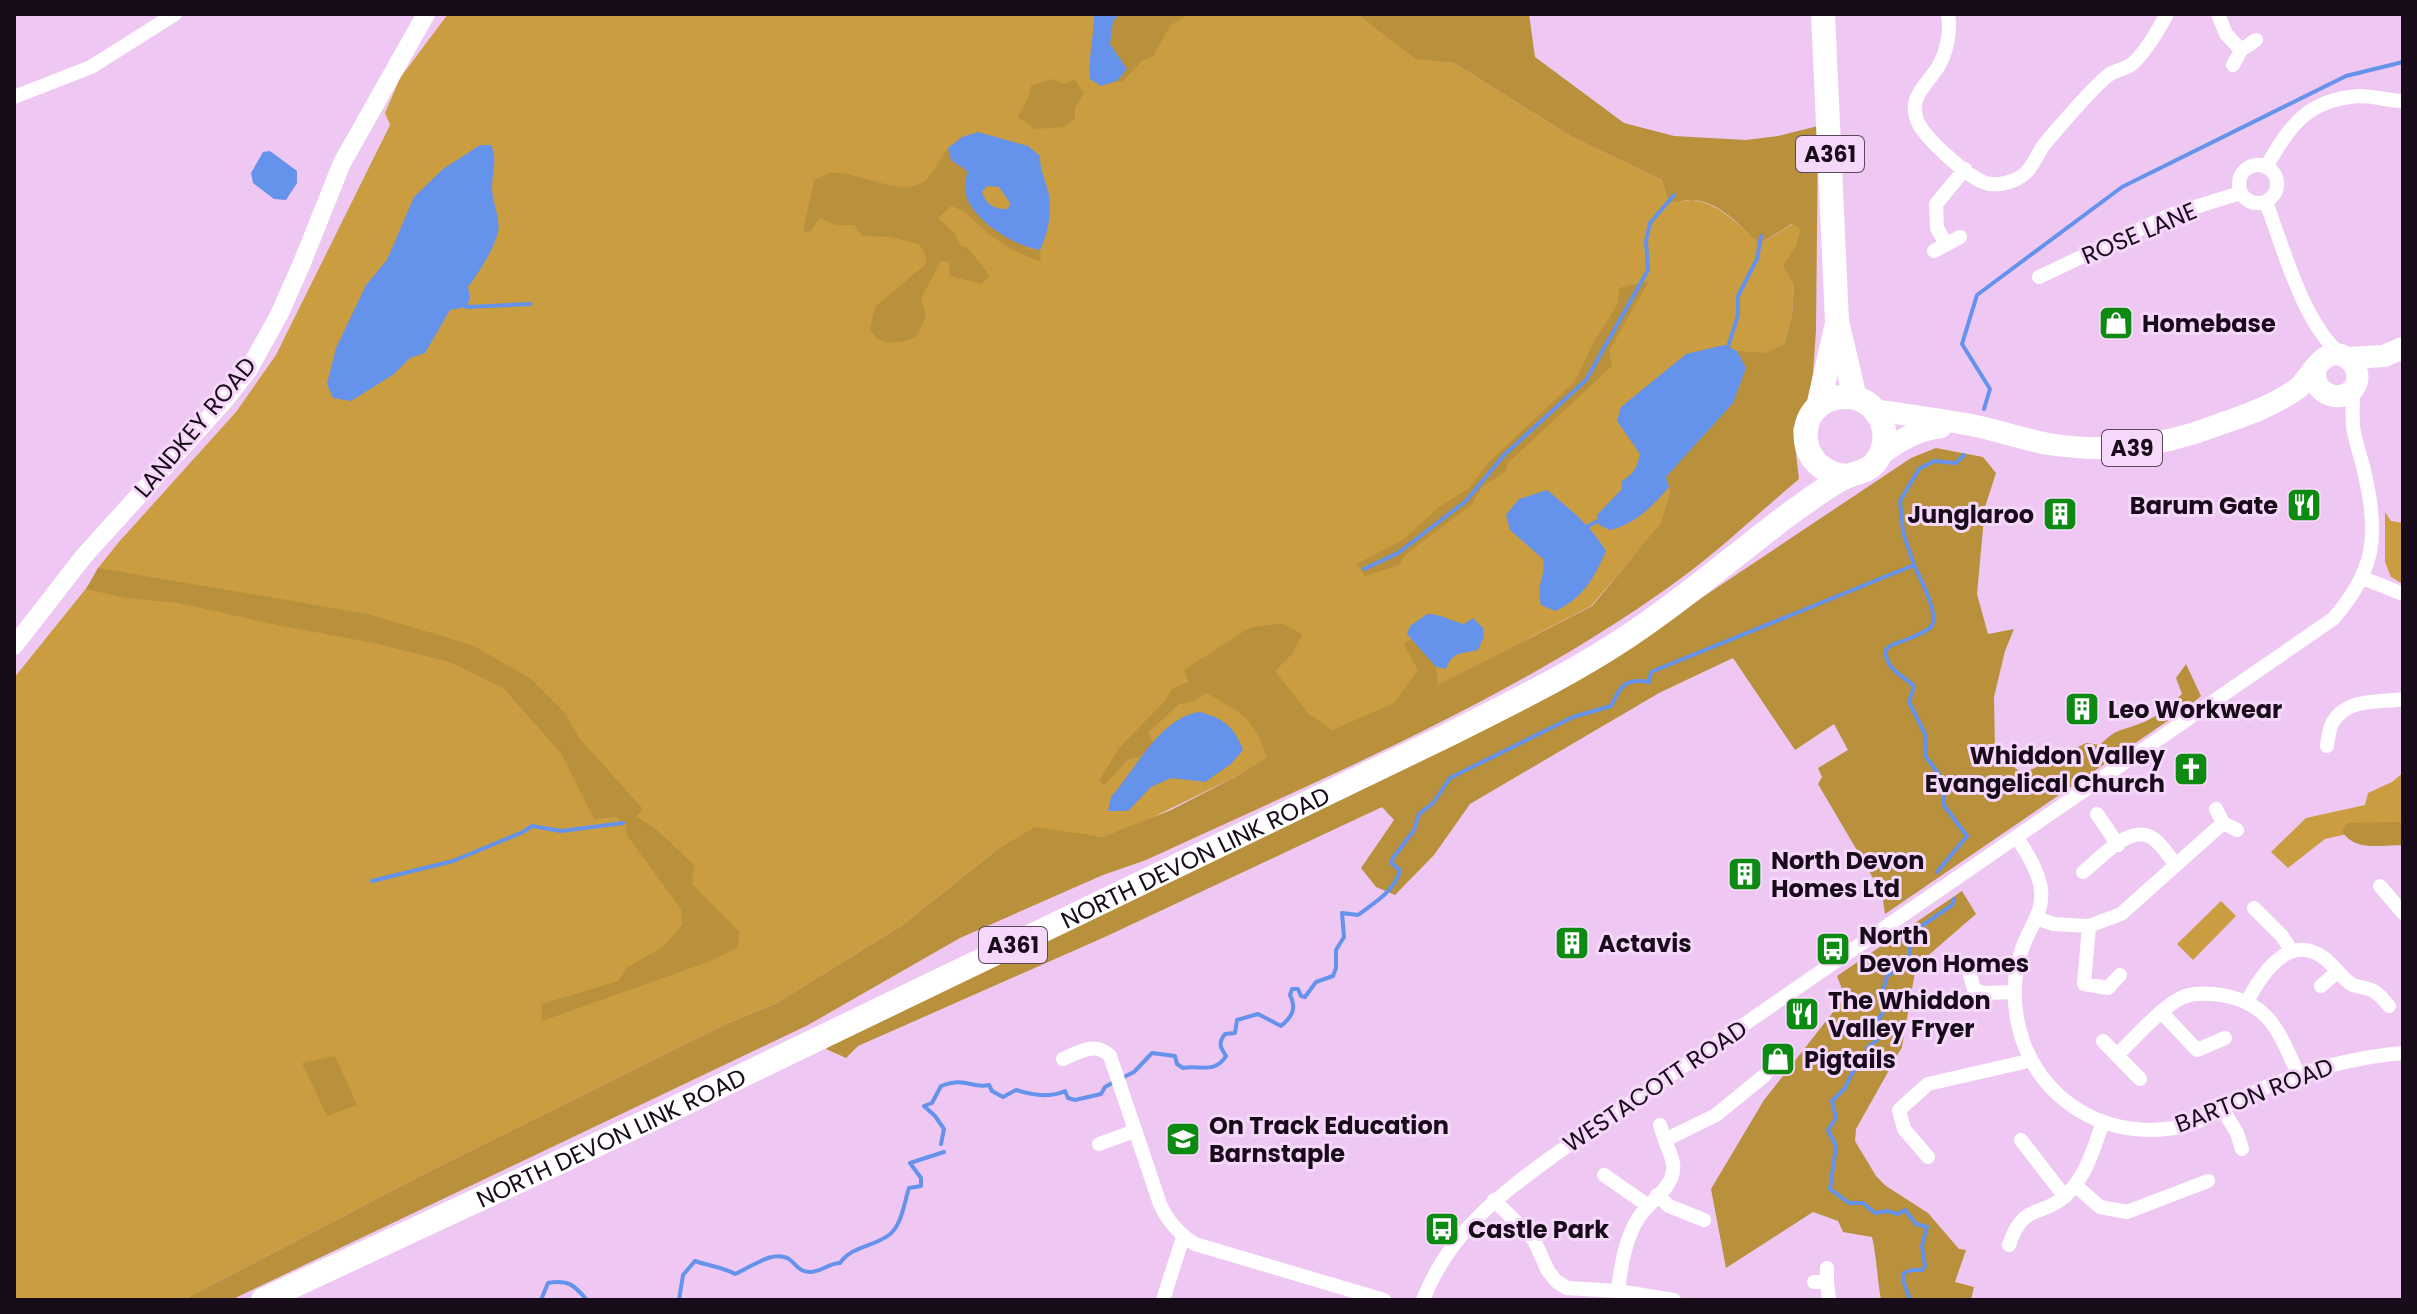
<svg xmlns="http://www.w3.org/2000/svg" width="2417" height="1314" font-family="Poppins,sans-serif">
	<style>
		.green { fill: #c99d40 }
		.forest { fill: #b9903b }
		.water { fill: #6592eb; fill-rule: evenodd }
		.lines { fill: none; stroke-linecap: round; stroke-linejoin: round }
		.stream { stroke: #6592eb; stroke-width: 4 }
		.minor { stroke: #fff; stroke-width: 14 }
		.tertiary { stroke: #fff; stroke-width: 18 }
		.primary { stroke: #fff; stroke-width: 22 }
		.trunk { stroke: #fff; stroke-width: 24 }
		.labels { text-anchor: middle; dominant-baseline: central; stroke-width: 6; stroke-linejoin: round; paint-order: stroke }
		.shield { fill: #f6d8fa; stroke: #5b485d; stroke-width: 2 }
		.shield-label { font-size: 22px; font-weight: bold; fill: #180b1a }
		.street-label { font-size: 24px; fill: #180b1a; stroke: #f6d8fa }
		.poi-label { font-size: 24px; font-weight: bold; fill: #180b1a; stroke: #f6d8fa; text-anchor: start }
	</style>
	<rect width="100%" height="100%" fill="#eec8f2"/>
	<!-- green -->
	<path class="green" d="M448 14H1357L1416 58 1454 63 1572 137 1662 180 1668 201C1678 205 1684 199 1693 200 1721 204 1740 226 1759 244L1793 224 1802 229 1795 247 1784 266 1794 285 1792 314 1784 344 1670 491 1662 523 1591 606 1437 686 1268 757 1239 775 1137 825 1103 837 1075 834 994 852 901 926 775 1004 726 1024 428 1172 183 1300H14V678L92 581 98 568 118 543 236 412 276 355 390 125 385 113 400 78Z
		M2385 512 2391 521 2403 523V584L2391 577 2385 562Z
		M2403 773V839L2347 834 2325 839 2288 868 2271 852 2306 818 2365 805 2368 793 2392 782Z
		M2221 901 2236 916 2193 960 2177 944Z"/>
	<!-- forest -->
	<path class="forest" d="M1119 14H1188L1170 26 1153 56 1142 61 1122 82 1117 81 1127 68 1110 44 1113 22Z
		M1357 14H1529L1535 57 1624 123 1674 136 1746 140 1778 136 1818 126 1816 330 1813 374 1807 405 1793 429 1799 479C1757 514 1717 553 1673 584 1512 700 1325 777 1146 860L1103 875 960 938 808 1025 231 1300H183L428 1172 726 1024 775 1004 901 926 994 852 1035 827 1103 837 1171 810 1239 775 1267 757C1253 717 1242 713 1206 693L1194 701 1179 704 1148 733 1154 744 1143 756 1129 759 1104 785 1099 781 1120 747 1164 702 1173 688 1188 682 1184 670 1249 628 1281 623 1302 634 1292 654 1275 671 1309 714 1332 730 1394 703 1418 670 1404 645 1411 639 1436 667 1438 685 1592 606 1661 523 1670 491 1666 477 1733 403 1746 368 1737 351 1766 353 1784 344 1792 314 1794 285 1783 266 1795 247 1801 229 1792 224 1759 244C1741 227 1720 201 1692 200 1682 199 1678 205 1668 201L1662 180 1572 137 1454 63 1416 59Z
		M1051 79 1065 84 1074 79 1084 93 1075 108V119L1064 127 1035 129 1018 117 1029 96 1031 86Z
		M948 148 951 160 967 171 965 191 1028 249 1040 250 1041 261C1017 255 1000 243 981 227 970 217 965 210 951 206L938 218 956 235 960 246 967 247 990 276 981 284 950 276 949 262 941 261 921 298 926 317 915 338C897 343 880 348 870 329L875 307 925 265 927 258 919 244 890 237 863 236 854 225H836L820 218 810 232 803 231 814 181C819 178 824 174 830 173 857 169 904 201 927 179 934 172 941 157 948 148Z
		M1649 281 1609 351 1612 366 1508 463 1506 471 1482 487 1472 504 1406 554 1399 565 1365 576 1357 564 1404 539 1439 507 1469 488 1488 463 1575 381 1594 342 1618 303 1619 288Z
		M1936 448 1983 457 1996 473 1985 507 1977 594 1988 634 2014 629 2005 651 1994 697 1995 750 2022 774 2086 743 2100 745C2117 728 2118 732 2139 724 2156 718 2169 706 2182 694L2176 678 2186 664 2201 696 2188 707 1885 914 1882 893 1818 784 1822 777 1818 768 1848 750 1834 724 1795 750 1733 658 1659 693 1470 804 1434 855 1395 895 1376 887 1361 868 1394 820 1382 807 1107 936 858 1046 846 1058 826 1049 842 1036 1682 611 1911 458Z
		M98 568 368 614 472 645 530 678 564 712 580 739 643 809 636 816 658 831 694 865 692 884 740 932 738 947 708 962 542 1021V1004L618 981 628 967 663 947 682 925 681 909 626 834 627 826 616 817 594 819 561 753 503 688 450 662 374 643 277 625 179 603 126 598 86 589Z
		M2399 822 2403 826V845C2383 845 2354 852 2342 831L2348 823Z
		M1962 891 1976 914 1916 966 1902 1047 1856 1129 1855 1141 1876 1176 1886 1186 1928 1213 1959 1249 1966 1250 1955 1282 1974 1287 1971 1300H1881C1877 1278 1877 1259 1872 1237L1843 1232 1838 1221 1813 1212 1726 1268 1711 1189 1764 1100 1845 997 1837 976Z
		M335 1056 357 1105 327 1116 302 1063Z"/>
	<!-- water -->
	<path class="water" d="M1094 14H1119L1113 22 1110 44 1127 69 1117 81 1101 86 1090 79C1088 56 1094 37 1094 14Z
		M978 132 1028 146 1040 156C1040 168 1043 175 1047 187 1053 207 1049 232 1040 250 1015 247 968 218 965 190 964 185 967 177 967 171L951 160 948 148 962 137ZM987 186 999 187 1010 203 1008 209C995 210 985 204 982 192Z
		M480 145H491C498 160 492 173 492 188 492 202 501 219 498 232 494 249 478 274 468 287L470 299 466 307 450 310 425 353 410 358 394 374 351 401 333 398 327 384 336 348 366 285 387 260 414 197 443 169Z
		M270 151 297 171V183L286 200 274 199 253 183 251 173 263 152Z
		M1724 345 1737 351 1746 368 1733 403 1666 477 1669 487C1652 507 1635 524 1610 530L1599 525 1597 515 1621 490 1622 481C1634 474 1637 467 1640 454L1617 421 1621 407 1686 354Z
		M1547 490C1572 511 1589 524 1606 551 1594 578 1583 599 1555 611L1541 605C1535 584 1546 579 1543 559L1510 530 1506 515 1519 499Z
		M1427 614C1442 614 1450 621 1464 624L1473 618 1483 628 1484 636 1478 650C1462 654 1452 651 1446 669L1436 667 1407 634 1410 626Z
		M1200 712C1224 719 1234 726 1243 750L1231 764 1205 782 1171 778 1151 787 1128 811H1108L1111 797C1136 769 1160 717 1200 712Z"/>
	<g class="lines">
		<!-- stream -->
		<path class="stream" d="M466 307 530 304
			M1728 347 1738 315V296L1757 259 1761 236
			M1984 409 1990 389 1962 344 1977 295 2122 187 2346 76 2403 62
			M1588 526 1598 521
			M1914 565C1920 578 1940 615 1931 627 1926 632 1914 636 1908 639 1899 643 1891 643 1885 651 1887 670 1902 675 1914 686L1909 702 1925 734 1926 757 1944 781 1943 804 1967 836 1937 872
			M1364 569 1398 553 1466 501 1504 455 1586 380 1648 270 1646 241 1650 223 1674 195
			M372 881 453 861 523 832 532 826 561 831 623 823
			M1122 1078 1134 1072 1152 1053 1175 1056 1177 1064 1183 1068C1200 1065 1215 1074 1226 1056 1220 1047 1218 1043 1225 1034L1235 1033 1237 1020 1258 1014 1281 1026C1292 1017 1297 1008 1290 995L1292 989H1298L1301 996 1305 997 1316 982 1333 976 1336 968V950L1344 937 1342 913 1358 915C1374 903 1396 890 1400 870L1391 863 1393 858 1414 830 1419 814 1433 803 1450 778 1573 717 1611 706C1621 686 1624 678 1649 682L1651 672 1914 565 1903 532 1900 501 1919 469 1934 461 1956 463 1964 455
			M941 1144 944 1129 935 1116 924 1106 932 1103 941 1086C967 1076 970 1089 989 1085L992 1091 1003 1097 1016 1090C1031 1095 1050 1098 1065 1091L1068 1098 1075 1100 1101 1094 1105 1087 1114 1082
			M541 1300 548 1283C568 1279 574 1285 587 1300
			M679 1300 683 1275 695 1261C709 1266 722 1267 735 1274 750 1268 773 1249 789 1259 797 1265 799 1272 810 1272 821 1272 829 1263 840 1263 852 1246 873 1247 889 1235 902 1225 904 1203 909 1188L921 1186V1178L910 1163 944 1152
			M1910 1300 1903 1280 1904 1273 1912 1270H1922L1925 1266 1922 1246 1927 1227 1916 1224 1905 1210 1898 1214 1887 1211 1875 1213 1863 1203H1849L1830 1189 1836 1146 1828 1130 1836 1118 1832 1101 1845 1088 1852 1073 1863 1063 1868 1047 1877 1040 1878 1021 1883 1012V991L1887 976 1902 967 1908 959 1912 939 1920 927 1952 905 1954 899"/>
		<!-- minor -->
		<path class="minor" d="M1948 14C1951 31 1947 52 1938 67 1927 85 1908 97 1917 120 1923 137 1966 175 1983 182 1992 186 2003 184 2012 181 2034 173 2034 156 2047 141 2061 125 2094 85 2110 74 2117 70 2125 69 2132 64 2146 52 2158 30 2167 14
			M2218 14 2226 34 2241 50
			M2233 65 2241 50 2256 40
			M14 97 91 67 175 14
			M2239 184a19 19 0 1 1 38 0a19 19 0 1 1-38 0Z
			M2266 167C2290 126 2307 99 2360 96 2374 96 2389 101 2403 101
			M2266 202C2283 247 2304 327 2343 356
			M1946 244 1937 228 1936 204 1965 169
			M1934 251 1960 237
			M2039 277 2170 215 2240 193
			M2363 578 2403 594
			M2327 746C2328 739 2329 728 2333 722 2348 697 2379 703 2403 699
			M2216 809 2223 823 2237 830
			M2097 814 2118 845
			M2017 838C2071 916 2019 913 2015 984 2010 1075 2084 1142 2174 1128 2199 1125 2224 1106 2246 1096 2297 1072 2347 1058 2403 1053
			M2083 872C2099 860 2126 827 2149 836 2160 841 2169 857 2176 865
			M2380 886 2403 913
			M2254 908 2282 936 2291 950
			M2038 919 2054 924 2089 926 2121 914 2223 823
			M2089 926 2084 984 2108 988 2120 975
			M1968 967 1974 990 1984 993 2014 992
			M2321 986 2338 971
			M2248 1000C2262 973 2290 932 2324 958 2334 965 2341 977 2351 984 2358 988 2369 987 2375 992 2380 995 2385 1001 2389 1006
			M2162 1013 2197 1050 2225 1038
			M2103 1041 2140 1079
			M2117 1055C2136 1037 2155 1014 2177 1000 2188 993 2201 993 2214 994 2268 1000 2278 1029 2298 1074
			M1063 1059C1079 1052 1095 1041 1110 1056L1160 1204C1168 1222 1179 1234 1195 1244L1384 1300
			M2222 1108 2237 1133 2242 1149
			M1660 1125 1665 1140
			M2021 1140 2065 1197
			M1099 1144 1135 1131
			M1928 1157 1904 1129 1899 1110 1928 1084 2024 1062 2029 1058
			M1604 1175 1647 1205
			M2075 1185 2100 1207 2127 1212 2208 1181
			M1657 1195 1669 1206 1704 1220
			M1494 1200 1534 1240 1548 1271 1556 1281 1567 1288 1618 1291 1674 1300
			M2009 1245C2024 1200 2042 1219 2067 1194 2087 1175 2094 1147 2103 1122
			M1814 1282H1827V1268
			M1827 1282 1829 1300
			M1618 1291C1621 1265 1625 1239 1639 1217 1649 1202 1671 1189 1673 1171 1675 1161 1668 1150 1665 1140L1716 1115 1765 1075
			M1163 1300 1183 1237
			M1423 1300C1449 1233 1497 1197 1553 1156L2333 619C2375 571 2379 536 2365 475 2362 459 2355 443 2353 426 2352 414 2353 401 2353 389"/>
		<!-- tertiary -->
		<path class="tertiary" d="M14 646 84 556 225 400 249 369 279 315 302 263 342 163 426 14"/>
		<!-- primary -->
		<path class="primary" d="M2348 358 2384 356 2403 348
			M1875 410C1907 415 1940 419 1971 425 1997 430 2022 439 2048 444 2107 453 2159 447 2215 426 2243 416 2274 406 2298 388 2309 379 2317 358 2332 355 2342 353 2352 359 2356 369 2365 394 2331 408 2316 383L2315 370
			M1881 454C1901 440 1916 430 1941 427"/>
		<!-- trunk -->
		<g class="trunk">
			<path d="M1823 14 1837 321 1855 398"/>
			<path d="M1818 407 1836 328"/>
			<path id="s1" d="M263 1300 652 1119 1446 736C1507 705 1570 675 1627 637 1685 599 1737 553 1792 512 1807 502 1832 482 1848 476 1858 472 1867 472 1875 463 1887 448 1888 427 1876 412 1869 402 1857 396 1845 397 1793 397 1791 473 1848 476"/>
		</g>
	</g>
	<!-- icons -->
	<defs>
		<g id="shop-square" transform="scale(1.8)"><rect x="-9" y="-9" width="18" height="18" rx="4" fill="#0c8a12" stroke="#f6d8fa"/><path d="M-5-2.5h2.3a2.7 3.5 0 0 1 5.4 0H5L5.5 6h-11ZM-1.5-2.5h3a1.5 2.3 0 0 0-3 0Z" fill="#fff"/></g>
		<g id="restaurant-square" transform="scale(1.8)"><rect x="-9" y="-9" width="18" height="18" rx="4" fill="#0c8a12" stroke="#f6d8fa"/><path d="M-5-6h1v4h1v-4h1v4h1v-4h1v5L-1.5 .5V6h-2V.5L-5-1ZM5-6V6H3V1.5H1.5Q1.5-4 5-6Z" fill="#fff"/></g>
		<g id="building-square" transform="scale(1.8)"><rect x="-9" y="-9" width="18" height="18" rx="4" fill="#0c8a12" stroke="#f6d8fa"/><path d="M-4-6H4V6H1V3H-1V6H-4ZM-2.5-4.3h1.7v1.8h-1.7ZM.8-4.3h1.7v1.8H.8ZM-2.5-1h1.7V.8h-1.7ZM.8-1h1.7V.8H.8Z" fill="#fff"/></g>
		<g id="church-square" transform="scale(1.8)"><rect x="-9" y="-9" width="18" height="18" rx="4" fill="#0c8a12" stroke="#f6d8fa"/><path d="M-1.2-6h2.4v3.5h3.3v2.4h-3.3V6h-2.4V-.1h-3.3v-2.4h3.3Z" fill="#fff"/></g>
		<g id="bus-square" transform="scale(1.8)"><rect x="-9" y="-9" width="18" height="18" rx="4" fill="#0c8a12" stroke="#f6d8fa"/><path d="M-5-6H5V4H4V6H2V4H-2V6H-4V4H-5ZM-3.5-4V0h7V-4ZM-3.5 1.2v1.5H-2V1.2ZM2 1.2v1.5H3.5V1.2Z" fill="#fff"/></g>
		<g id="school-square" transform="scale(1.8)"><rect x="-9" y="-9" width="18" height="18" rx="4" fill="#0c8a12" stroke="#f6d8fa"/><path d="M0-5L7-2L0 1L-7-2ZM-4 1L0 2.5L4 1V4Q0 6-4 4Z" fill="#fff"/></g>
	</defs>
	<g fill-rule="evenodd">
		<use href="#shop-square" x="2116" y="323"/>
		<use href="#restaurant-square" x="2304" y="505"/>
		<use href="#building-square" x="2060" y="514"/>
		<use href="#building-square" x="2082" y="709"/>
		<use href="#church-square" x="2191" y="769"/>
		<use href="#building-square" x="1745" y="874"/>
		<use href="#building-square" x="1572" y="943"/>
		<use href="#bus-square" x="1833" y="949"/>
		<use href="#restaurant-square" x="1802" y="1014"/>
		<use href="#shop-square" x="1778" y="1059"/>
		<use href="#school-square" x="1183" y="1139"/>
		<use href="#bus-square" x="1442" y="1229"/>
	</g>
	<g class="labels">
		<!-- shield labels -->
		<g class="shield">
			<rect x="1796" y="136" width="68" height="36" rx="6"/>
			<rect x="2102" y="430" width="60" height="36" rx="6"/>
			<rect x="979" y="927" width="68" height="36" rx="6"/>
		</g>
		<g class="shield-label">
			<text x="1830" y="154">A361</text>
			<text x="2132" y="448">A39</text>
			<text x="1013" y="945">A361</text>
		</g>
		<!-- street labels -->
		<g class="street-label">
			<text transform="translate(2139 233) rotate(-23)">ROSE LANE</text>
			<text transform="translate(195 427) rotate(-50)">LANDKEY ROAD</text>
			<text stroke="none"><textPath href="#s1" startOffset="1032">NORTH DEVON LINK ROAD</textPath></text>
			<text transform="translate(1655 1086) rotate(-34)">WESTACOTT ROAD</text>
			<text transform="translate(2254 1095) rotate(-21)">BARTON ROAD</text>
			<text stroke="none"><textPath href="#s1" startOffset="384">NORTH DEVON LINK ROAD</textPath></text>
		</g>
		<!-- poi labels -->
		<g class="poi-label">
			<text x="2142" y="323">Homebase</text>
			<text x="2278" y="505" text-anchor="end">Barum Gate</text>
			<text x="2034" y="514" text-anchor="end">Junglaroo</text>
			<text x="2108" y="709">Leo Workwear</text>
			<text x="2165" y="755" text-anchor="end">Whiddon Valley<tspan x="2165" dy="28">Evangelical Church</tspan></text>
			<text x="1771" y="860">North Devon<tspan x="1771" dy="28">Homes Ltd</tspan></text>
			<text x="1859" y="935">North<tspan x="1859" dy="28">Devon Homes</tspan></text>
			<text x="1598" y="943">Actavis</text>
			<text x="1828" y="1000">The Whiddon<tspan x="1828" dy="28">Valley Fryer</tspan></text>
			<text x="1804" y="1059">Pigtails</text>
			<text x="1209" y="1125">On Track Education<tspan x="1209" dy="28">Barnstaple</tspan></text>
			<text x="1468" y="1229">Castle Park</text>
		</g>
	</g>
	<!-- border -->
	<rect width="2417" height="1314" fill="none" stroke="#180b1a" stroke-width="32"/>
</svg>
